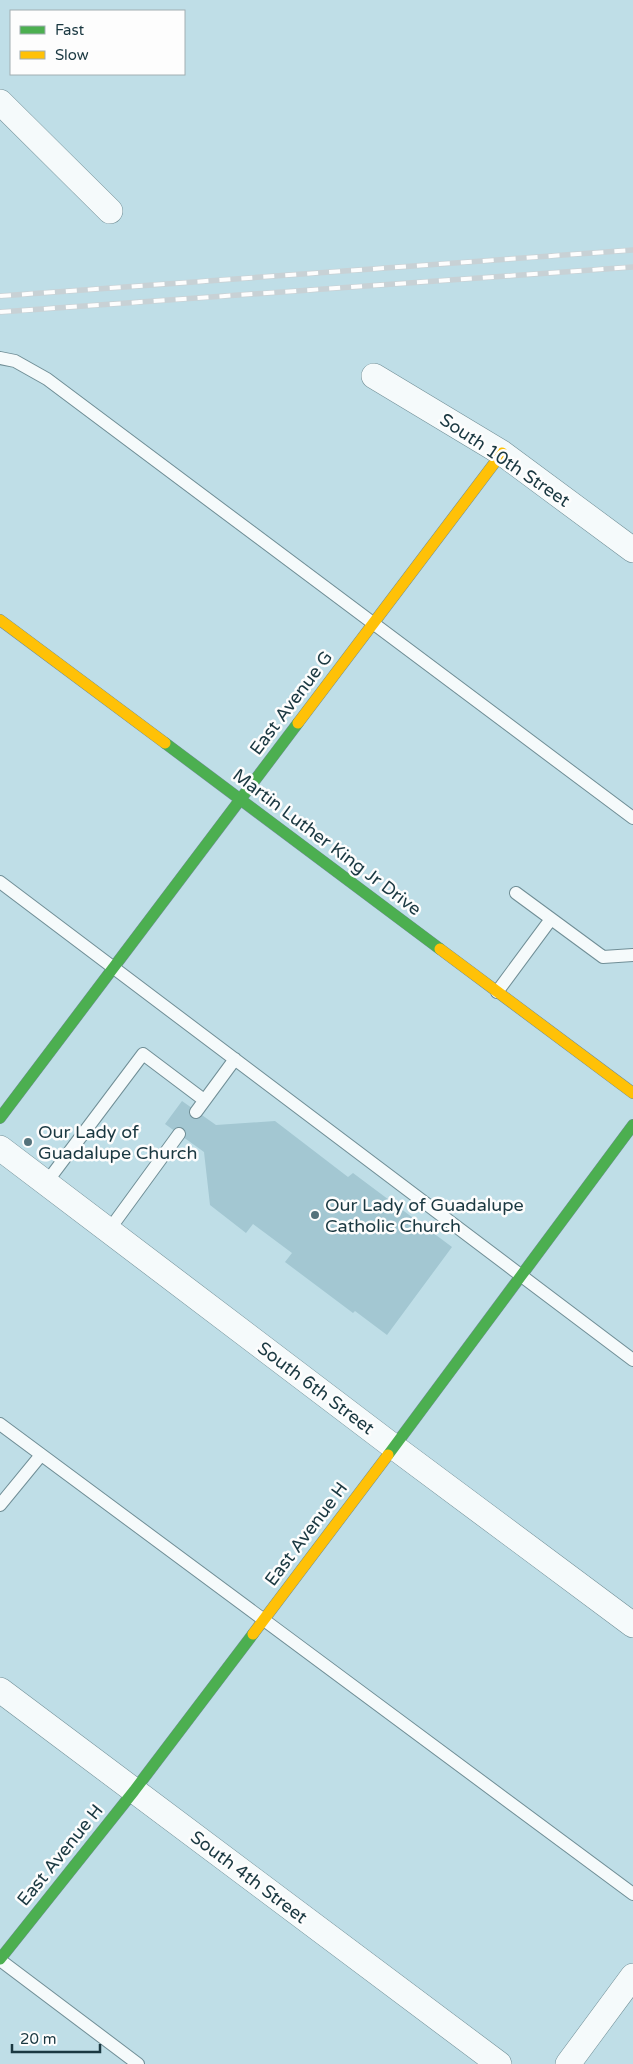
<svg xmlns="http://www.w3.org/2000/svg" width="633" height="2064" font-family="'Varela Round',sans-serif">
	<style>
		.building { fill: #a3c7d2 }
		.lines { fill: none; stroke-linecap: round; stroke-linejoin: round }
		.lane-casing { stroke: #708e96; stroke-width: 14 }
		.street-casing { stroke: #708e96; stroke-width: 26 }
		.fast-casing { stroke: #708e96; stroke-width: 12 }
		.slow-casing { stroke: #708e96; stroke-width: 12 }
		.lane { stroke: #f5fafb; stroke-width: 12 }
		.street { stroke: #f5fafb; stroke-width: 25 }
		.fast { stroke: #4caf50; stroke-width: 11 }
		.slow { stroke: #ffc107; stroke-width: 11 }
		.rail-casing { stroke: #c8d1d5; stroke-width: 5.5 }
		.rail { stroke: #fdfdfd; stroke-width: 4; stroke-dasharray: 11; stroke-linecap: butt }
		.poi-dot { fill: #54727b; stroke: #fdfdfd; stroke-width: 2 }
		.labels { text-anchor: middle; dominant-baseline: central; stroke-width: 5; stroke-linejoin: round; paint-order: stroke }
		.street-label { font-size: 18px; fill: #1a3841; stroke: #fdfdfd }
		.poi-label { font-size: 18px; fill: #1a3841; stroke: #fdfdfd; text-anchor: start }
	</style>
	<rect width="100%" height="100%" fill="#bfdee7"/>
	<!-- building -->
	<path class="building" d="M182 1101 216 1125 275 1121 348 1177 353 1173 452 1247 387 1335 355 1311 353 1313 285 1262 292 1253 253 1224 246 1233 210 1205 204 1152 165 1124Z"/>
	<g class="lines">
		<!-- lane casing -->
		<g class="lane-casing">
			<path id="lane" d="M0 358 15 361 47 379 633 818
				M0 882 633 1360
				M516 893 603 957 633 955
				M497 992 551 919
				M196 1112 235 1059
				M46 1183 143 1054 204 1100
				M109 1230 179 1134
				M0 1424 633 1894
				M0 1505 41 1455
				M0 1960 138 2064"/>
		</g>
		<!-- street casing -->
		<g class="street-casing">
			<path id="street" d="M0 102 110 211
				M374 376 502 453 633 550
				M0 1148 394 1447 633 1625
				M0 1690 499 2064
				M568 2064 633 1976"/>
		</g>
		<!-- fast casing -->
		<g class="fast-casing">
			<path id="fast" d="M165 743 440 949
				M0 1118 298 723
				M388 1455 633 1125
				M0 1959 134 1791 253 1634"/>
		</g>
		<!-- slow casing -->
		<g class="slow-casing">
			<path id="slow" d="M0 620 165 743
				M298 723 502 453
				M440 949 633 1093
				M253 1634 388 1455"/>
		</g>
		<!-- lane -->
		<use href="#lane" class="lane"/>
		<!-- street -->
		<use href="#street" class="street"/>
		<!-- fast -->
		<use href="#fast" class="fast"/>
		<!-- slow -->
		<use href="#slow" class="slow"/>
		<!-- rail casing -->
		<g class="rail-casing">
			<path id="rail" d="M0 296 633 250
				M0 312 633 267"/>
		</g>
		<!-- rail -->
		<use href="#rail" class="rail"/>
	</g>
	<!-- markers -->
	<g class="poi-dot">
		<circle cx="28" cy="1142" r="5"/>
		<circle cx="315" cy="1215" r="5"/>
	</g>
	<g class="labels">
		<!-- street labels -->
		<g class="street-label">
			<text transform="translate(505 460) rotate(34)">South 10th Street</text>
			<text transform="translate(291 703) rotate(-53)">East Avenue G</text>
			<text transform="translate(327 842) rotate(37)">Martin Luther King Jr Drive</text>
			<text transform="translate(316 1388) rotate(37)">South 6th Street</text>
			<text transform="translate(306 1534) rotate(-53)">East Avenue H</text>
			<text transform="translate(60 1855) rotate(-51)">East Avenue H</text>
			<text transform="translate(249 1877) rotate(37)">South 4th Street</text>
		</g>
		<!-- poi labels -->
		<g class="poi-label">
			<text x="38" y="1132">Our Lady of<tspan x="38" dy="21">Guadalupe Church</tspan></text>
			<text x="325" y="1205">Our Lady of Guadalupe<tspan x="325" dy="21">Catholic Church</tspan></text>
		</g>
	</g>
	<!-- legend -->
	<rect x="10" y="10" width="175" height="65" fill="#fdfdfd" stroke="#a2aeb2"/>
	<rect x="20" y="26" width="25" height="8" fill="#4caf50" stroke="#a2aeb2"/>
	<text x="55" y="35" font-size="15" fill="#1a3841">Fast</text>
	<rect x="20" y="51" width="25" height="8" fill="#ffc107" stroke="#a2aeb2"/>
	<text x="55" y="60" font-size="15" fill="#1a3841">Slow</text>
	<!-- scale -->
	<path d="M12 2044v8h88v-8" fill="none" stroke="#1a3841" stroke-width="2.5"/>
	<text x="20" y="2044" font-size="15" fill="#1a3841" stroke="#fdfdfd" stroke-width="4" paint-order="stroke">20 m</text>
</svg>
